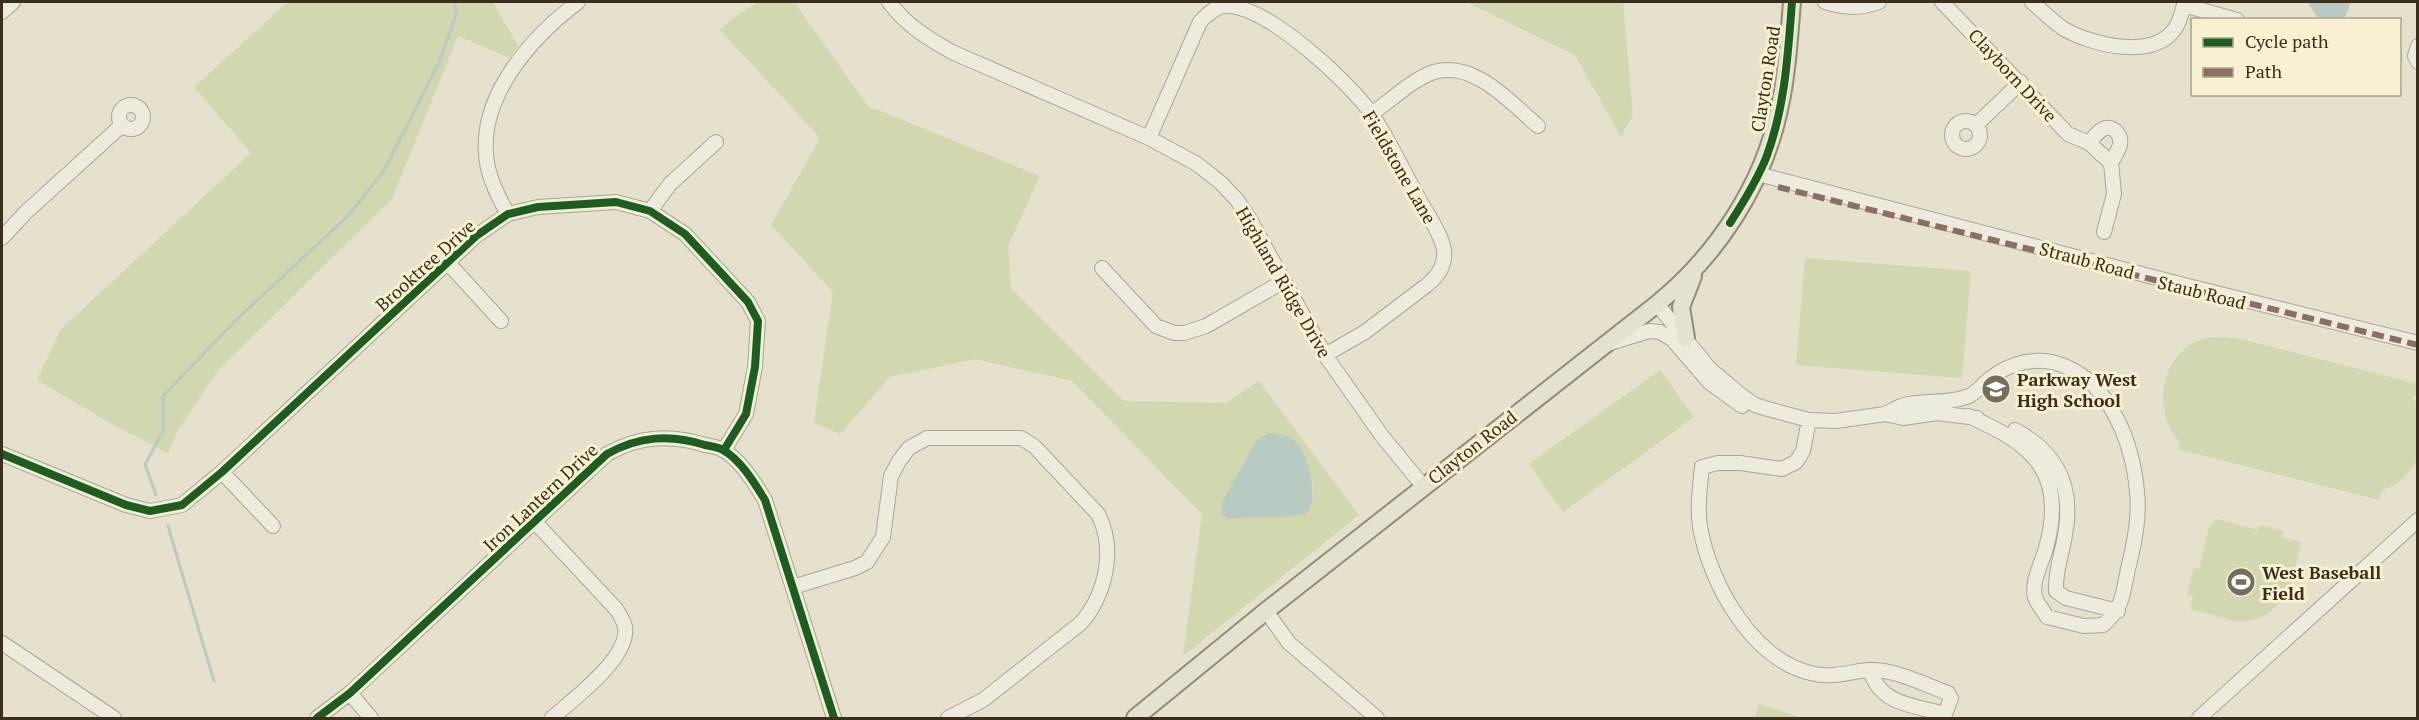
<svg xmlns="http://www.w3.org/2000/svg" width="2419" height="720" font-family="'PT Serif',serif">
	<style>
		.green { fill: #d1d7ae; fill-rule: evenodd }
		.water { fill: #b8cbc2 }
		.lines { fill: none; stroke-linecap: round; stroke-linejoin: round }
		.stream { stroke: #b8cbc2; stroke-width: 3 }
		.minor-casing { stroke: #aba595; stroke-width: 16 }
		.major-casing { stroke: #908b7c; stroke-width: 20 }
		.minor { stroke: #edeade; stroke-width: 14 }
		.major { stroke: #e5e1cf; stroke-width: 16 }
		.quiet { stroke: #8d6e63; stroke-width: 6; stroke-dasharray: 12 6; stroke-linecap: butt }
		.cycleway-casing { stroke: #f7f1d2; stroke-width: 11 }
		.cycleway { stroke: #1b5e20; stroke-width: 8 }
		.labels { text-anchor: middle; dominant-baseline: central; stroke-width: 6; stroke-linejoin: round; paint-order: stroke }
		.street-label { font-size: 18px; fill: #3a2f1d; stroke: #f7f1d2 }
		.poi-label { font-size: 18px; font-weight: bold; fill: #3a2f1d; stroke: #f7f1d2; text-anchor: start }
	</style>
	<rect width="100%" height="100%" fill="#e6e1cc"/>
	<!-- green -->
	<path class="green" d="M288 2H493L518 46 510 58 458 36 392 199 217 371 177 432 168 453 117 427 37 380 61 329 251 153 194 87Z
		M759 2H794L868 106 1040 176 1008 246 1011 288 1124 401 1226 403 1259 381 1359 515 1183 656 1202 514 1072 381 975 359 890 377 840 434 814 423 833 292 771 225 820 138 720 30 733 18ZM1306 461 1314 489 1311 509 1229 519Z
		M1466 2H1623L1633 115 1621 137 1575 55Z
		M1805 258 1971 271 1962 378 1796 365Z
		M2225 337 2241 339 2417 384V397L2412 396 2417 406V460C2408 476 2398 484 2381 491L2379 500 2178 449 2180 442C2150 410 2161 350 2206 338 2212 337 2219 337 2225 337Z
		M1660 370 1694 417 1563 512 1529 464Z
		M2217 519 2258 530 2260 525 2284 531 2282 537 2302 542 2287 597 2266 615 2253 620 2238 622 2190 609 2193 596 2187 595 2194 568 2199 569 2210 524Z
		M1759 704 1802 718H1754Z"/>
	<!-- water -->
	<path class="water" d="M2307 2H2351L2344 20 2319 19Z
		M1269 433C1281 434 1289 435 1298 444 1308 454 1320 504 1307 512 1294 521 1248 515 1229 519L1221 514 1222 502 1257 440Z"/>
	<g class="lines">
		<!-- stream -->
		<path class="stream" d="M156 495 145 464 163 432V396L237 319 348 216 383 172 438 65 456 15 455 2
			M168 526 214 681"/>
		<!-- minor casing -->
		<g class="minor-casing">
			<path id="minor" d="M889 2C906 25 927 38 952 52L1149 138 1197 164 1221 183 1237 200 1249 218 1325 355 1382 436 1423 486
				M1825 2C1845 8 1858 9 1879 2
				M1942 2 2068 134 2089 143 2111 163 2114 194 2104 232
				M2032 2C2042 11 2052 21 2064 29 2092 45 2155 61 2176 27 2180 21 2182 12 2184 5
				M2184 5 2237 20
				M2 12 13 2
				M2418 46 2415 56 2418 62
				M119 117a12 12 0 1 1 24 0a12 12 0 1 1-24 0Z
				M1371 114C1389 102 1414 78 1434 72 1474 60 1511 103 1538 126
				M1952 135a14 14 0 1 1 28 0a14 14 0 1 1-28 0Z
				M1976 125 2021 82
				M1149 138 1200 22C1208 13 1218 4 1231 6 1272 11 1347 80 1371 113 1389 139 1402 169 1418 197 1426 213 1441 232 1444 250 1446 265 1438 276 1427 285L1365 332 1325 355
				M2089 143C2093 138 2097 132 2103 129 2113 124 2122 135 2120 145 2118 151 2114 158 2111 163
				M1758 174 2180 284 2418 343
				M650 211 670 184 716 142
				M508 214C498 197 487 174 486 154 481 93 533 36 578 2
				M2 238 25 213 121 126
				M448 263 501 321
				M1102 268 1156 326 1174 333H1184L1206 326 1284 281
				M1657 304 1709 368 1741 395 1755 405 1768 409 1809 420 1836 421 1885 414 1903 418 1937 413 1977 418
				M1610 343 1649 331 1660 332 1672 339 1709 382 1742 406
				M1885 414C1890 412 1896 408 1901 406 1923 399 1947 405 1969 396 1976 393 1983 384 1990 379 2009 362 2038 356 2062 365 2111 383 2133 445 2137 492 2140 517 2134 545 2128 569 2122 596 2124 606 2103 625L2084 626 2047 617C2044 611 2037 604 2035 597 2031 583 2042 562 2046 548 2067 473 2033 444 1968 416
				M1809 420 1803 451 1796 462 1782 469 1740 463H1718L1702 467C1700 487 1697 507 1700 527 1710 584 1753 662 1815 674 1834 678 1852 671 1870 670 1895 669 1925 685 1948 693L1951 698 1945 714 1941 713C1911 705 1880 704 1870 670
				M2015 430C2058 453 2074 488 2065 535 2062 554 2055 571 2056 591L2066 598 2118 611
				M2 454 126 505 150 511 182 505 222 472 476 236 508 214 538 207 616 202 650 211 685 234 748 302 758 321 755 367 746 414 724 450
				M222 472 273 526
				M535 522 617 610C620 615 624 622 625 627 630 658 573 699 552 718
				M793 587 855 568 867 562 883 537 891 476 899 461 909 448 927 438H1021L1034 446 1098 514C1116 549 1106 594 1081 623L983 700 948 718
				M1266 611 1289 643 1377 718
				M2 643 114 718
				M350 693 371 718
				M317 718 350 693 607 454C639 436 670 434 705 445 711 446 718 447 723 450 741 460 755 484 765 500L834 718
				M2199 718 2418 520"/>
		</g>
		<!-- major casing -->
		<g class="major-casing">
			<path id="major" d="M1686 338 1681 307 1693 276
				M1135 718 1266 611 1657 304C1716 256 1763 186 1779 110 1787 75 1789 38 1792 2"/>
		</g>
		<!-- minor -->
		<use href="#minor" class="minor"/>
		<!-- major -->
		<use href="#major" class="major"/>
		<!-- quiet -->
		<path class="quiet" d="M1778 187 2418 345"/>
		<!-- cycleway casing -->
		<g class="cycleway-casing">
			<path id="cycleway" d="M1730 223C1743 203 1757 180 1766 158 1785 108 1788 54 1792 2
				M2 454 126 505 150 511 182 505 222 472 476 236 508 214 538 207 616 202 650 211 685 234 748 302 758 321 755 367 746 414 724 450
				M317 718 350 693 607 454C639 436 670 434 705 445 711 446 718 447 723 450 741 460 755 484 765 500L834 718"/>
		</g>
		<!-- cycleway -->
		<use href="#cycleway" class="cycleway"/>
	</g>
	<!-- icons -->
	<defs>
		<g id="school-disc" transform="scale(1.5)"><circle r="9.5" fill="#766d5a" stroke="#f7f1d2"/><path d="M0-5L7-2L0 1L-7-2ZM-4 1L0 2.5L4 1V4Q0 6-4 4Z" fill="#fff"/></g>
		<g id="stadium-disc" transform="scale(1.5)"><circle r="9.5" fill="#766d5a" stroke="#f7f1d2"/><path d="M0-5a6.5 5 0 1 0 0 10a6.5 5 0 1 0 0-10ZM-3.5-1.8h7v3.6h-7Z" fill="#fff"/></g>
	</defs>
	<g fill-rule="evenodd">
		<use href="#school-disc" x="1996" y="389"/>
		<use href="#stadium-disc" x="2241" y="582"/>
	</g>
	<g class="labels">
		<!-- street labels -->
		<g class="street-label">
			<text transform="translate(2013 75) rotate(47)">Clayborn Drive</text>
			<text transform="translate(1765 79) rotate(-81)">Clayton Road</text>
			<text transform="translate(1400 167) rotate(60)">Fieldstone Lane</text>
			<text transform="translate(2087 260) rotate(15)">Straub Road</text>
			<text transform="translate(425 265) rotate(-42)">Brooktree Drive</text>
			<text transform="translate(1284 282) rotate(60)">Highland Ridge Drive</text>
			<text transform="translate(2202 292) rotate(14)">Staub Road</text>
			<text transform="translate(1472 447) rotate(-38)">Clayton Road</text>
			<text transform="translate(540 497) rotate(-43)">Iron Lantern Drive</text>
		</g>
		<!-- poi labels -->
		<g class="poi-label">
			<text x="2017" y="379">Parkway West<tspan x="2017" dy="21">High School</tspan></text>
			<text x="2262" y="572">West Baseball<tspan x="2262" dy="21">Field</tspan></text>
		</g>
	</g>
	<!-- border -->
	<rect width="2419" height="720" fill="none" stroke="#3a2f1d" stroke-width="6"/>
	<!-- legend -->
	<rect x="2191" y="18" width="210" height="78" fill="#f7f1d2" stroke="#aba38a" stroke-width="1.5"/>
	<rect x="2203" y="38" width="30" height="9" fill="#1b5e20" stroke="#aba38a" stroke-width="1.5"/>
	<text x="2245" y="48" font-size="18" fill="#3a2f1d">Cycle path</text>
	<rect x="2203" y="68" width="30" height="9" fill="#8d6e63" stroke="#aba38a" stroke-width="1.5"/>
	<text x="2245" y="78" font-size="18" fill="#3a2f1d">Path</text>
</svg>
